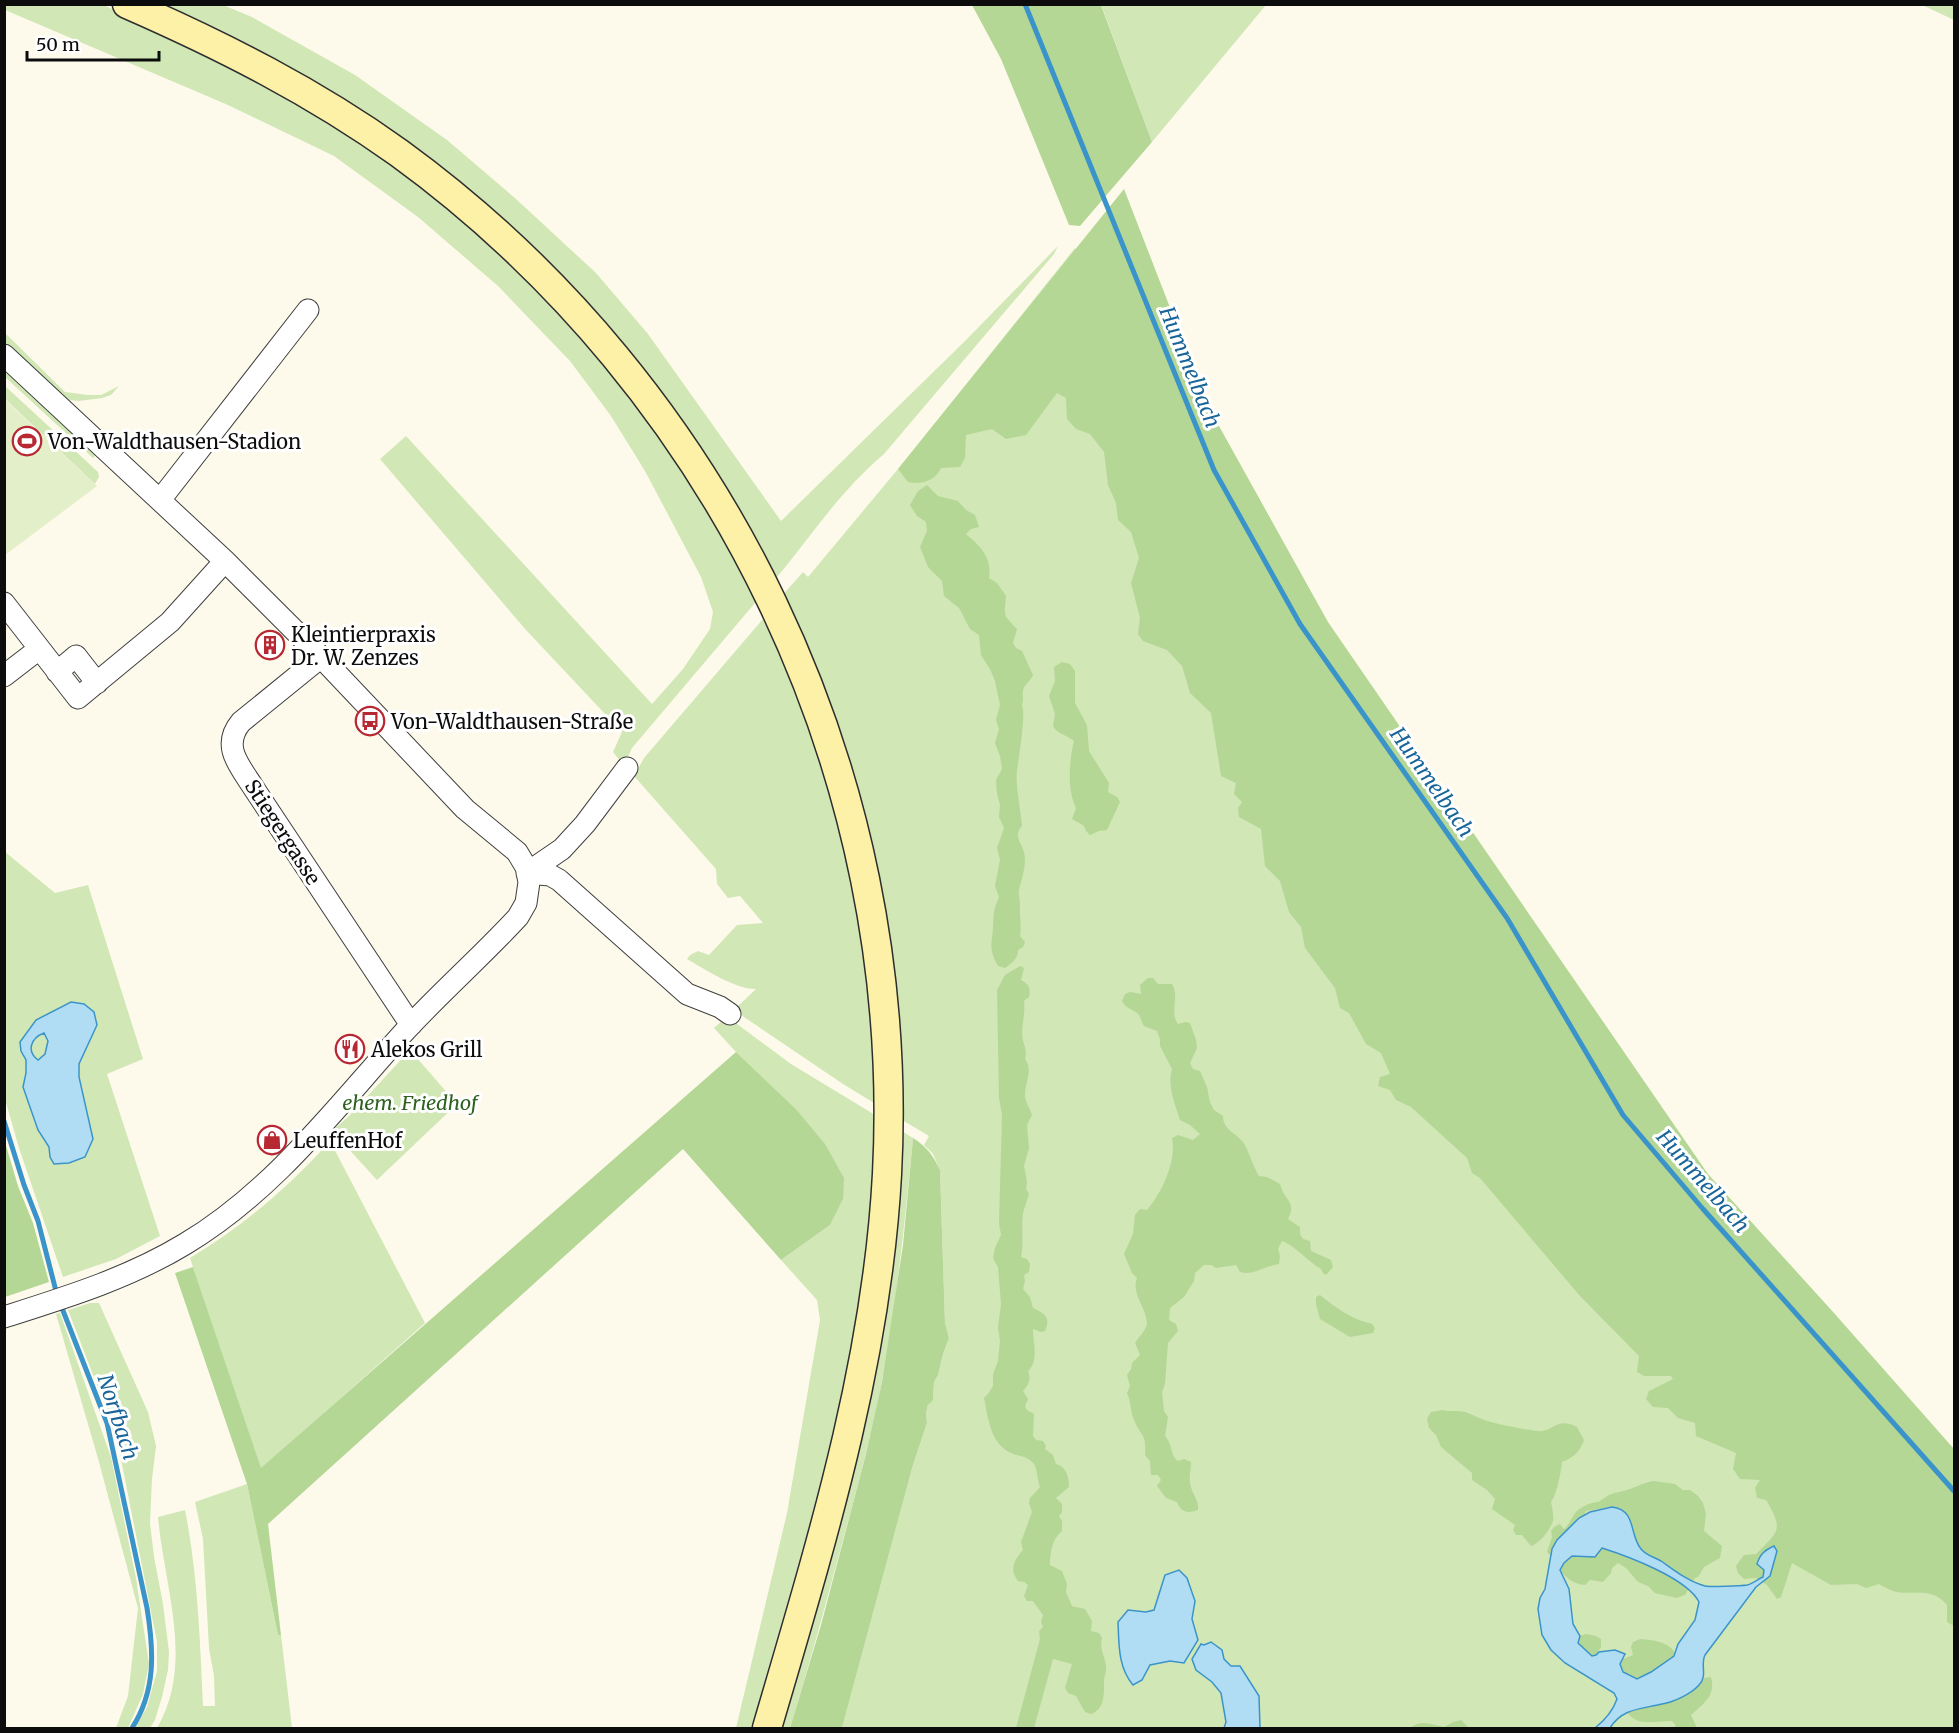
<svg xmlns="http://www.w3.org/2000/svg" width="1959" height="1733" font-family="Merriweather,serif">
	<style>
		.green { fill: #d1e7b6 }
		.forest { fill: #b5d796 }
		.pitch { fill: #e2efc8 }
		.water { fill: #b1ddf4; stroke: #3b94c9; stroke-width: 1.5; fill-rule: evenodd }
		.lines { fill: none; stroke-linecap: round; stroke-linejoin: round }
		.stream { stroke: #3b94c9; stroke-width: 5 }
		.minor-casing { stroke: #3f3f3f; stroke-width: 23 }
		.secondary-casing { stroke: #2e2e2e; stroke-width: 31 }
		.minor { stroke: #fff; stroke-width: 21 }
		.secondary { stroke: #fdf1a8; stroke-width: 28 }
		.labels { text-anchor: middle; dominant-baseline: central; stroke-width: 6; stroke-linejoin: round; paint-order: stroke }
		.poi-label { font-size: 20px; fill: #0c0c0c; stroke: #fff; text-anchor: start }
		.street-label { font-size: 20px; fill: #0c0c0c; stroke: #fff }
		.park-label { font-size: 20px; font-style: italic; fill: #2e611f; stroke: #fff }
		.water-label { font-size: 21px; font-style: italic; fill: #196599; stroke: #fff }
	</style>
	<rect width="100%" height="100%" fill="#fefaeb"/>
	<!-- green -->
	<path class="green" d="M1101 4 1266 5 1152 142Z
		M4 5H103L179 37 367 142 491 240 644 405 760 597 632 748 624 766 613 752 622 732 526 630 380 459 406 436 652 704 683 669 710 629 713 612 701 577 645 471 611 416 570 361 498 286 418 217 334 156 228 105 5 10Z
		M150 5H223L252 17 355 75 447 140 516 199 596 273 648 334 781 521 965 341 1058 246 1054 254 884 454C838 493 811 537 773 582L510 232Z
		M1922 5H1954V20Z
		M1075 248 1954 1564V1728H842L913 1465 927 1423 926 1413 928 1405 933 1399 934 1382 938 1375 943 1354 949 1338 945 1323 940 1170 933 1154 924 1145 929 1136 897 1117 896 1050 780 598 803 572 808 577 898 469Z
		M4 332 65 392 88 395H101L119 386 111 395 102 398 79 401 68 400 64 399 37 375C35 369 32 364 26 363L5 343Z
		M4 364 97 453 93 458 5 377Z
		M4 385 98 472 99 477 95 484 5 399Z
		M768 613 805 701 862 907 879 1106 843 1084 744 1017 735 1009 756 989C737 990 704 969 687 959L690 955 698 951 709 955 737 925 763 923 740 896 728 898 717 884 716 869 634 776 644 758Z
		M4 851 55 893 88 885 143 1059 107 1074 160 1236 116 1259 63 1277 19 1148 5 1099Z
		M723 1020 737 1024 791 1064 880 1118 879 1158 848 1395 758 1728H736L787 1513 820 1320 817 1300 781 1260 830 1225 795 1108 736 1052 714 1028Z
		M410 1050 457 1104 377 1180 332 1131 349 1116Z
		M897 1128 913 1138C905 1220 897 1301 882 1381 872 1435 857 1488 843 1540 826 1603 809 1666 790 1728H776Z
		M330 1141 425 1323 261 1469 190 1258C244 1225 288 1188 330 1141Z
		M90 1303H99L148 1412 156 1446 152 1479 150 1523 154 1557 163 1604 169 1652 168 1670 162 1697 155 1720 150 1728H135L147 1707 157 1671V1642L121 1459 110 1419 68 1310Z
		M60 1313 111 1457 136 1578 149 1664 143 1694 128 1728H116L128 1696 138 1608 99 1462 56 1314Z
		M247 1484 278 1635H281L292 1728H157C195 1663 164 1587 158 1517L185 1510C198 1575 200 1641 203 1706H215L214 1676 209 1648 203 1539 195 1502Z"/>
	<!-- forest -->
	<path class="forest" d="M972 5H1101L1152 142 1080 226 1069 225 1001 59Z
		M1124 189 1209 408 1328 622 1708 1174 1834 1313 1954 1449V1626L1947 1622V1605C1932 1587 1917 1595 1897 1592 1891 1591 1884 1587 1879 1584L1866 1588 1857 1584 1831 1585 1792 1563 1781 1597 1777 1599 1767 1585 1756 1578 1744 1579 1738 1573 1736 1566 1744 1555 1756 1554C1779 1531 1784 1530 1766 1500L1757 1498 1755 1488 1760 1480 1740 1479 1733 1469 1736 1453 1696 1436 1695 1423 1678 1418 1668 1408 1653 1407 1646 1399 1649 1391 1673 1379 1671 1376H1644L1637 1372 1639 1356 1580 1296 1480 1178 1472 1173 1467 1158 1411 1107 1396 1100 1390 1090 1378 1086 1380 1077 1390 1074 1381 1053 1366 1044 1349 1013 1340 1008 1335 988 1305 948 1301 927 1289 912 1280 881 1265 866 1261 829 1239 817 1238 808 1242 802 1234 794 1236 783 1221 776 1211 713 1190 693 1182 666 1167 650 1143 641 1138 634 1140 618 1131 583 1139 558 1131 532 1118 520 1116 503 1108 485 1104 452 1090 434 1076 429 1067 419 1066 398 1057 393 1026 435 1006 439 992 429 966 435 965 458 960 467 941 468C935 481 921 485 908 482L898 469Z
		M927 485 938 496 958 501 966 510 975 515 979 527 971 529 966 534C981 547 992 557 989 578L997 583 1006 596C1004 619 1003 613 1017 629L1013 643 1016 648 1022 651 1033 675C1031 681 1024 684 1023 691 1022 696 1024 699 1022 705 1026 715 1019 756 1017 770 1015 784 1021 811 1022 826 1013 835 1021 842 1024 852 1027 864 1022 878 1019 890 1018 894 1020 899 1020 904 1019 915 1022 925 1020 936L1025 942 1023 947 1018 950C1018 959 1012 963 1005 968L998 966C988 948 992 945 993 927 994 912 993 912 999 897L995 886 1000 860 997 848 1004 828 999 817 1000 805 997 793 996 780 1002 769 1000 756 995 743 999 729 996 720 1000 705 995 681 990 669 981 655 979 635 970 629 959 608 944 596 942 581 928 567 920 547 927 531 926 522 917 516 910 505 918 491Z
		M1062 662 1070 664 1075 671V703L1087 725 1089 751 1109 783 1108 792 1117 797 1120 802 1107 830 1099 831 1090 835 1086 831 1084 826 1072 819 1076 808C1067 789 1069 761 1074 741 1067 735 1057 734 1053 726L1055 714 1049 696 1055 681 1054 667Z
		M1020 966 1024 968 1021 980C1029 985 1031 987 1029 997L1024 1001C1026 1015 1020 1028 1023 1040 1025 1049 1027 1050 1025 1059 1034 1071 1024 1084 1025 1097 1026 1103 1030 1109 1032 1115L1027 1125 1029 1148 1024 1166 1027 1182 1026 1189 1029 1194C1027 1200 1025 1206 1023 1213 1021 1227 1024 1242 1021 1257L1027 1259 1030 1264 1029 1272 1024 1275 1025 1281 1023 1289 1030 1297 1033 1308C1045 1313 1051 1318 1045 1331L1041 1332 1033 1329C1033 1343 1039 1361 1028 1371 1031 1380 1029 1384 1023 1391L1028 1399 1025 1406 1027 1410 1034 1414 1033 1436 1036 1440 1043 1441 1046 1446 1045 1449 1053 1455 1056 1464C1066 1466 1069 1477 1069 1487L1056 1498 1062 1504V1512L1059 1516 1062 1521V1531C1052 1539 1050 1553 1050 1565L1062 1571 1067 1584 1066 1592 1072 1606 1085 1609 1092 1621 1091 1631 1099 1633 1102 1638C1099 1649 1105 1656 1106 1666 1107 1671 1104 1676 1104 1681 1104 1694 1105 1709 1091 1714L1085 1712 1076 1696 1068 1693 1065 1688 1072 1664 1053 1659 1034 1728H1016L1040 1639 1039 1631 1043 1627 1041 1622 1043 1615 1033 1601H1027L1024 1596 1028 1585 1024 1582 1018 1581C1009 1569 1014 1560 1023 1550L1021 1542 1032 1512 1029 1503 1030 1498 1040 1487C1037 1480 1038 1470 1034 1464 1027 1455 1019 1457 1009 1452 990 1442 988 1417 984 1398L988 1394 993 1386V1374L998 1361 1000 1341 998 1328 1001 1304 998 1267 993 1258 995 1248 1001 1235 999 1223 1002 1115 999 1098 997 990 1005 975Z
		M1148 978H1153L1158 984H1172C1180 997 1169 1012 1178 1024L1185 1022 1190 1023 1196 1040 1197 1048 1190 1063 1193 1069 1200 1071 1207 1087 1210 1102 1214 1110 1223 1116C1223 1131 1238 1133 1245 1145 1250 1155 1253 1166 1259 1176L1267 1177 1280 1184C1284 1201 1297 1201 1288 1219L1300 1227V1234L1303 1239 1310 1241 1311 1251 1331 1260 1333 1267 1326 1275 1323 1273 1321 1269C1307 1261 1297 1247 1282 1241L1278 1249 1280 1256 1279 1264C1265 1266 1253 1276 1240 1272L1236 1265 1216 1268 1211 1265H1204L1195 1273 1194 1281 1184 1297 1170 1308 1169 1320 1176 1324 1178 1331 1168 1343 1165 1384 1162 1392 1164 1411 1168 1417 1165 1436C1174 1446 1169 1454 1178 1461L1184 1459 1191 1462C1191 1471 1188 1479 1191 1487 1193 1495 1199 1500 1198 1510 1187 1514 1181 1512 1177 1502L1166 1498 1157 1486 1161 1480 1158 1475H1151L1150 1461 1145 1455C1147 1431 1139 1436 1133 1417 1130 1409 1131 1401 1127 1393L1130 1386 1127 1375 1131 1369 1132 1363 1140 1355 1135 1343C1138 1338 1147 1329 1147 1323 1146 1307 1131 1294 1137 1278L1132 1273 1124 1254 1133 1234 1135 1215 1140 1209 1147 1210C1162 1193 1177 1160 1172 1138L1178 1135 1193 1140 1200 1134 1190 1125 1180 1120C1175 1103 1167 1087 1172 1069L1160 1046V1039L1157 1031 1144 1026C1141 1022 1141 1016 1137 1013 1131 1008 1126 1009 1122 1001L1125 994 1130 992 1141 994 1140 985Z
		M736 1052 795 1108 825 1144 844 1178 843 1199 830 1225 781 1260 683 1149 268 1524 281 1635H278L247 1484 175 1273 193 1267 261 1468Z
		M913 1138C927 1147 933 1155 940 1170L945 1323 949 1338 943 1354 938 1375 934 1382 933 1400 928 1405 926 1413 927 1423 913 1465 842 1728H790L821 1625 866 1454 882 1382 903 1245Z
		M5 1142 18 1186 33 1223 49 1282 5 1297Z
		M1320 1295C1336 1308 1351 1319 1372 1324L1375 1328 1373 1333 1350 1337 1320 1319 1316 1304V1297Z
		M1442 1410C1449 1412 1458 1410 1465 1412 1474 1415 1482 1420 1491 1422 1506 1426 1522 1429 1537 1431 1553 1433 1556 1416 1577 1427L1584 1440C1579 1453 1574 1457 1562 1462 1561 1472 1557 1494 1551 1502 1552 1507 1554 1516 1553 1521 1550 1530 1539 1544 1531 1546L1522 1535H1516L1513 1530 1515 1525 1492 1509 1495 1499 1487 1490 1472 1480V1473L1441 1447 1436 1435 1429 1428 1427 1419 1431 1412Z
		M1654 1481 1675 1484 1683 1490H1690L1698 1496 1703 1503 1706 1514 1704 1531 1722 1546 1720 1558 1704 1567 1698 1577 1695 1578 1685 1595 1676 1598 1655 1593 1648 1586 1638 1582 1626 1568 1618 1563 1612 1568 1611 1573 1603 1582 1590 1580 1585 1585C1574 1584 1567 1579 1560 1570L1563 1563 1572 1556 1602 1548 1631 1559 1646 1555 1639 1547 1632 1524 1612 1507 1586 1511 1582 1519 1552 1557 1547 1552 1552 1537 1551 1531 1554 1527 1560 1524 1564 1529C1570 1524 1571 1518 1576 1512 1580 1507 1593 1501 1599 1502 1612 1491 1616 1494 1630 1489 1638 1486 1645 1482 1654 1481Z
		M1586 1634 1596 1636 1601 1639V1647L1596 1655 1592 1656 1578 1643 1580 1636Z
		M1640 1639C1652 1640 1666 1641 1674 1651V1656L1651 1672 1637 1679 1623 1672 1620 1665 1623 1659 1633 1655 1631 1647 1633 1642Z
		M1711 1677C1716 1696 1704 1703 1691 1715L1697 1728H1672L1676 1726 1672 1721C1655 1721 1637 1727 1627 1712 1653 1701 1685 1706 1704 1678Z
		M1461 1720 1469 1728H1410C1420 1719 1432 1724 1444 1727L1453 1722Z"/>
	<!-- pitch -->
	<path class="pitch" d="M4 399 97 486 5 555H4Z"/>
	<!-- water -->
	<path class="water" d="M71 1002 84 1004 94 1012 97 1025 79 1064V1077L93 1139 85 1157 69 1163 54 1164 50 1157 49 1147 38 1130 23 1087 26 1073V1060L21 1051 20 1042 36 1020ZM44 1033 48 1041 45 1054 38 1060C26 1051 31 1038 44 1033Z
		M1612 1507C1637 1510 1629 1535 1641 1549 1647 1556 1654 1557 1661 1561 1674 1570 1689 1582 1705 1586 1709 1587 1741 1586 1747 1585 1752 1584 1758 1579 1763 1577L1764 1570 1757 1564C1760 1554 1765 1550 1774 1546L1777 1551 1770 1576 1756 1587 1705 1655C1700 1665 1708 1676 1699 1685 1691 1694 1674 1702 1662 1704 1642 1709 1622 1708 1610 1728H1595C1605 1720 1613 1711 1617 1699L1614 1693 1565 1663 1551 1650 1542 1635 1538 1609 1540 1598 1545 1589 1552 1549 1557 1540 1579 1518 1590 1512ZM1602 1548C1627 1556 1687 1578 1699 1602L1695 1620 1678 1644 1674 1656 1651 1672 1637 1679 1623 1672 1620 1664 1625 1654 1615 1650 1599 1652 1596 1655 1592 1656 1578 1643 1580 1636 1573 1624 1569 1589 1560 1570 1564 1563 1572 1556 1595 1557Z
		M1179 1570 1187 1578 1195 1601 1192 1619 1198 1640 1184 1663 1170 1661 1150 1665 1142 1680 1133 1685C1118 1667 1119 1645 1118 1622L1128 1610 1146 1612 1154 1610 1165 1575Z
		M1211 1642 1222 1650 1224 1659 1231 1666H1240L1259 1696 1260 1728H1224L1226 1722 1221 1693 1212 1682 1196 1670 1192 1659 1201 1644 1204 1645Z"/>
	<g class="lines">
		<!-- stream -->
		<path class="stream" d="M1025 4 1214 470 1300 624 1507 918 1623 1115 1703 1209 1954 1491
			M4 1121 24 1185 38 1221 57 1295
			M60 1303 107 1423 147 1608C154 1651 156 1691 132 1728"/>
		<!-- minor casing -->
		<g class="minor-casing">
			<path id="minor" d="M4 355 225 561 321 657 465 809 517 852 526 867 529 882 526 903 518 917C482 956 442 991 406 1030 337 1106 274 1191 185 1244 129 1278 67 1297 4 1317
				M160 500 308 310
				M4 603 78 698 170 622 225 561
				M321 657 241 722C220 747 241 767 255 790L411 1025
				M57 672 76 656 97 683
				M4 676 39 649
				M527 873 550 875 559 880 687 994 720 1007 730 1014
				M527 873 562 849 585 824 627 768"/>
		</g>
		<!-- secondary casing -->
		<g class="secondary-casing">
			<path id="secondary" d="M127 4C223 46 314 92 399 153 722 388 908 775 887 1174 877 1364 820 1547 767 1728"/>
		</g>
		<!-- minor -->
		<use href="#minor" class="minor"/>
		<!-- secondary -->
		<use href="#secondary" class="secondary"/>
	</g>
	<!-- icons -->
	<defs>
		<g id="stadium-ring" transform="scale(1.5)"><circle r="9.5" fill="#fff" stroke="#b72833" stroke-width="1.5"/><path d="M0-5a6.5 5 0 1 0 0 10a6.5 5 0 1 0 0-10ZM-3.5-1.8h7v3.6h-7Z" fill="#b72833"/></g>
		<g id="building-ring" transform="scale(1.5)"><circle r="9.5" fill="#fff" stroke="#b72833" stroke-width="1.5"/><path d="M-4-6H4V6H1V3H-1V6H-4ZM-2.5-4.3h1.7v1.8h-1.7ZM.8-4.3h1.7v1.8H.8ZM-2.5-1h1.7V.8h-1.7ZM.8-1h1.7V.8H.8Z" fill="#b72833"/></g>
		<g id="bus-ring" transform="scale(1.5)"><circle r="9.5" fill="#fff" stroke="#b72833" stroke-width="1.5"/><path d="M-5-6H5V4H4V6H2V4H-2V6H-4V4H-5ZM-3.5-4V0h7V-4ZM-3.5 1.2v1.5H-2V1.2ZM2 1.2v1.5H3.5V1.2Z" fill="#b72833"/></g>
		<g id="restaurant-ring" transform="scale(1.5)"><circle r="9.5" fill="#fff" stroke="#b72833" stroke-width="1.5"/><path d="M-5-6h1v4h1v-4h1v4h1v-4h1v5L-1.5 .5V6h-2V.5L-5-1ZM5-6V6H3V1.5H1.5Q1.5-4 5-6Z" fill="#b72833"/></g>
		<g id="shop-ring" transform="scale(1.5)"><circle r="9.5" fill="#fff" stroke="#b72833" stroke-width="1.5"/><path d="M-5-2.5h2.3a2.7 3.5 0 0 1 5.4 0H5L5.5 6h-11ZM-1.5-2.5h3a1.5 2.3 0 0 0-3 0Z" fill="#b72833"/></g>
	</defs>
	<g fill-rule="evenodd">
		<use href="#stadium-ring" x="27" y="441"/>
		<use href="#building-ring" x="270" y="645"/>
		<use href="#bus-ring" x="370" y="721"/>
		<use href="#restaurant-ring" x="350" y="1049"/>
		<use href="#shop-ring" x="272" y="1140"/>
	</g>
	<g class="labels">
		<!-- poi labels -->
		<g class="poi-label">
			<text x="48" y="441">Von-Waldthausen-Stadion</text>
			<text x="291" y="634">Kleintierpraxis<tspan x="291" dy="23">Dr. W. Zenzes</tspan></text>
			<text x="391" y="721">Von-Waldthausen-Straße</text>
			<text x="371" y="1049">Alekos Grill</text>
			<text x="293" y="1140">LeuffenHof</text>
		</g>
		<!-- street labels -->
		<g class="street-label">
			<text transform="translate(283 832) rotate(57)">Stiegergasse</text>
		</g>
		<!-- park labels -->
		<g class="park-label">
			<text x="410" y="1102">ehem. Friedhof</text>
		</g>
		<!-- water labels -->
		<g class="water-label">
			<text transform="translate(1190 367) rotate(68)">Hummelbach</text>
			<text transform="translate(1432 782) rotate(55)">Hummelbach</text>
			<text transform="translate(1703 1181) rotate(49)">Hummelbach</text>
			<text transform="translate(118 1417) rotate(72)">Norfbach</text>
		</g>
	</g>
	<!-- border -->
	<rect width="1959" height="1733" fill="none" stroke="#0c0c0c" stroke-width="12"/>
	<!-- scale -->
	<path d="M27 51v9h132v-9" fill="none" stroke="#0c0c0c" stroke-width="3"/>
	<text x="36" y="51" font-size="18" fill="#0c0c0c" stroke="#ffffff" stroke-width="4.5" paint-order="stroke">50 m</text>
</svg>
